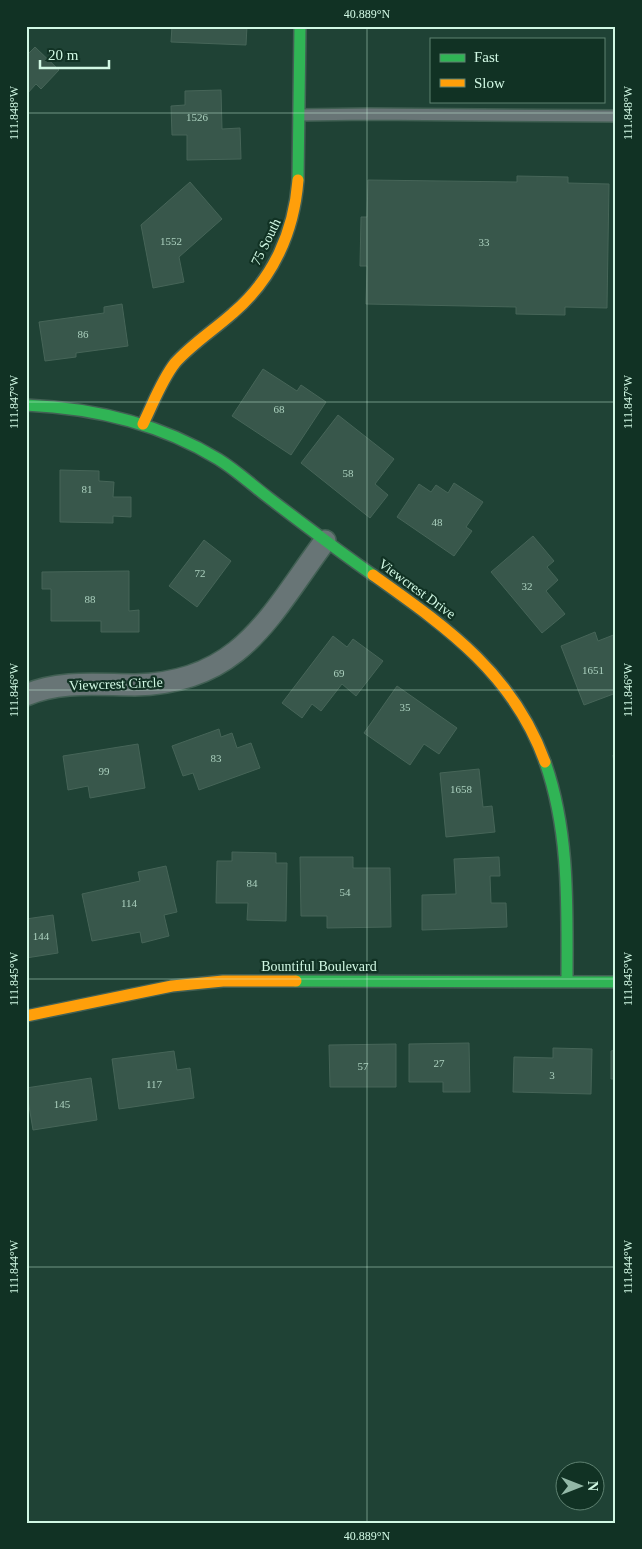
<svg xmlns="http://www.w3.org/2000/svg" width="642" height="1549" font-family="Georgia,serif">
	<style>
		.building { fill: #38574b; stroke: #466558 }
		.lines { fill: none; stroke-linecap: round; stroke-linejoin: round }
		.lane-casing { stroke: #426054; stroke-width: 14 }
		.street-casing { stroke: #426054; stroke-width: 24 }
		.fast-casing { stroke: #426054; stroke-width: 14 }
		.slow-casing { stroke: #426054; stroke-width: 14 }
		.lane { stroke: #687576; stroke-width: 11 }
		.street { stroke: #687576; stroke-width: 21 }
		.fast { stroke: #30b455; stroke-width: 11 }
		.slow { stroke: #ff9f0a; stroke-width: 11 }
		.ticks { fill: none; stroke: #d1f8e4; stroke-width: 1; stroke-opacity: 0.45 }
		.labels { text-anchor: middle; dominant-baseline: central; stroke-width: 4.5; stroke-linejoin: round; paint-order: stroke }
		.number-label { font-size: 11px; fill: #abd0be }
		.street-label { font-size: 14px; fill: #d1f8e4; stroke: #113224 }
		.neatline { fill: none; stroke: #d1f8e4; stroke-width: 2 }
		.ticks-label { font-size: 12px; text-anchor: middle; fill: #d1f8e4 }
	</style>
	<rect width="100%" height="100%" fill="#1f4235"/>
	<!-- building -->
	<path class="building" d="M172 26H247L246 45 171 42Z
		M35 47 59 70 41 89 36 84 26 95V56Z
		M221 90 222 129 240 128 241 159 187 160V135H172L171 106 185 105V91Z
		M517 176 568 177V183L609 184 607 308 565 307V315L516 314V307L366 304 367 266H360L361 217H367L368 180 517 182Z
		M190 182 222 219 179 257 184 282 153 288 141 225Z
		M122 304 128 346 76 353V357L45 361 39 322 104 313V307Z
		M263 369 297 391 301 385 326 402 291 455 232 416Z
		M338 415 394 459 375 484 388 495 370 518 301 463Z
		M60 470 99 471V481L114 482 113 497H131V517L113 516V523L60 522Z
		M454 483 483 502 466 527 472 531 454 556 397 517 419 484 431 492 436 485 448 493Z
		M533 536 554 561 547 567 558 580 546 591 565 614 542 633 491 572Z
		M204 540 231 561 197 607 169 586Z
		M129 571V611L139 610V632H101V621H51V589H42V572Z
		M595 632 598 641 616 634V693L584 705 561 646Z
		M333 636 347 647 353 639 383 661 356 696 342 684 321 711 312 704 302 718 282 703Z
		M397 686 457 728 439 754 424 744 410 765 364 733Z
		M219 729 221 737 232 733 237 748 251 743 260 768 199 790 193 773 183 776 172 746Z
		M138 744 145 788 90 798 88 786 68 790 63 756Z
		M613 755H616V778Z
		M479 769 483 807 492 806 495 832 446 837 440 773Z
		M232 852 276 853V863H287L286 921 247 920 248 903H216L217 861H232Z
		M300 857H353V868H390L391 927 327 928V916H301Z
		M499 857 500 876H490L491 903H506L507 927 422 930V895L456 894 454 859Z
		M166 866 177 912 164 915 169 936 142 943 140 932 92 941 82 894 140 881 138 872Z
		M53 915 58 953 26 958V919Z
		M469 1043 470 1092H443V1082H409V1044Z
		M396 1044V1087H330L329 1045Z
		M553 1048 592 1049 591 1094 513 1092 514 1057 553 1058Z
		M616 1050V1079H611V1051Z
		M174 1051 177 1070 190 1068 194 1098 119 1109 112 1059Z
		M91 1078 97 1120 33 1130 26 1088Z"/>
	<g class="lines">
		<!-- lane casing -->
		<g class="lane-casing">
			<path id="lane" d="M299 115 369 114 616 116"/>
		</g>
		<!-- street casing -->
		<g class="street-casing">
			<path id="street" d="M26 695C60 680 100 685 135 685 241 683 270 615 325 541"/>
		</g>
		<!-- fast casing -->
		<g class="fast-casing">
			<path id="fast" d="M298 180 300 26
				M26 405C94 408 159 423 218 459 236 470 252 485 269 498 303 524 337 550 373 575
				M545 762C570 833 567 908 567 982
				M296 981 616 982"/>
		</g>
		<!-- slow casing -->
		<g class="slow-casing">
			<path id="slow" d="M143 424C153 404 161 381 175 363 192 344 214 330 233 313 273 279 294 232 298 180
				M373 575C446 627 513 673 545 762
				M26 1016 172 986 223 981H296"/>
		</g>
		<!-- lane -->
		<use href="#lane" class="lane"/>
		<!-- street -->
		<use href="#street" class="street"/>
		<!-- fast -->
		<use href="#fast" class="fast"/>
		<!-- slow -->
		<use href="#slow" class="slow"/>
	</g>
	<!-- ticks -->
	<path class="ticks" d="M367 26V1523M26 113H616M26 402H616M26 690H616M26 979H616M26 1267H616"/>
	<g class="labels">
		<!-- number labels -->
		<g class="number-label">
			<text x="197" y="117">1526</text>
			<text x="171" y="241">1552</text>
			<text x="484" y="242">33</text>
			<text x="83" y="334">86</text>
			<text x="279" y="409">68</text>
			<text x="348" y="473">58</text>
			<text x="87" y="489">81</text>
			<text x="437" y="522">48</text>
			<text x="200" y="573">72</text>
			<text x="527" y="586">32</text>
			<text x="90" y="599">88</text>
			<text x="593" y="670">1651</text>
			<text x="339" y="673">69</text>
			<text x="405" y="707">35</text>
			<text x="216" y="758">83</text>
			<text x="104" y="771">99</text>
			<text x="461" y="789">1658</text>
			<text x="252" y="883">84</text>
			<text x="345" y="892">54</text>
			<text x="129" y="903">114</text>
			<text x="41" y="936">144</text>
			<text x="439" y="1063">27</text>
			<text x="363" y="1066">57</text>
			<text x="552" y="1075">3</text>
			<text x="154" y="1084">117</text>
			<text x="62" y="1104">145</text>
		</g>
		<!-- street labels -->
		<g class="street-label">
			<text transform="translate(266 242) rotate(-64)">75 South</text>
			<text transform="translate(417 589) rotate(36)">Viewcrest Drive</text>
			<text transform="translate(116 684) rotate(-2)">Viewcrest Circle</text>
			<text x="319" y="966">Bountiful Boulevard</text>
		</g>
	</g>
	<!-- border -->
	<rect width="642" height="1549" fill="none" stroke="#113224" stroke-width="55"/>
	<!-- legend -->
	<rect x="430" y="38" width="175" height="65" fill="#113224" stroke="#5e8171"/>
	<rect x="440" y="54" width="25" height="8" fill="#30b455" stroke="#5e8171"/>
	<text x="474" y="62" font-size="15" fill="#d1f8e4">Fast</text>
	<rect x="440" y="79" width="25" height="8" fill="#ff9f0a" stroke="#5e8171"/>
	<text x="474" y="88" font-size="15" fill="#d1f8e4">Slow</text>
	<!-- north arrow -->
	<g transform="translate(580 1486) rotate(90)"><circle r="24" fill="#113224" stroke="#5e8171"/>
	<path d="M0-4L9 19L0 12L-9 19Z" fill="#93b8a7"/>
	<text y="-8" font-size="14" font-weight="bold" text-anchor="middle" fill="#d1f8e4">N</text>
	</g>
	<!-- scale -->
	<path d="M40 60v8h69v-8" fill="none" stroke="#d1f8e4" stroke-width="2.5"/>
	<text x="48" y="60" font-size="15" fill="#d1f8e4" stroke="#113224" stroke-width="4" paint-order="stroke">20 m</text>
	<rect x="28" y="28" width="586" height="1494" class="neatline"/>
	<g class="ticks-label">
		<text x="367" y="18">40.889°N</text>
		<text transform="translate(14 113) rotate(-90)" y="4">111.848°W</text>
		<text transform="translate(628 113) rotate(-90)" y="4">111.848°W</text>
		<text transform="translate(14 402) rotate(-90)" y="4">111.847°W</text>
		<text transform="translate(628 402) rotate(-90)" y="4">111.847°W</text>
		<text transform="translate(628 690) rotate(-90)" y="4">111.846°W</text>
		<text transform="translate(14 690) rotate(-90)" y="4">111.846°W</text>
		<text transform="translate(628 979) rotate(-90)" y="4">111.845°W</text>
		<text transform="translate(14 979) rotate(-90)" y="4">111.845°W</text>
		<text transform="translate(628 1267) rotate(-90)" y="4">111.844°W</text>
		<text transform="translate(14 1267) rotate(-90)" y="4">111.844°W</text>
		<text x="367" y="1540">40.889°N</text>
	</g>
</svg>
